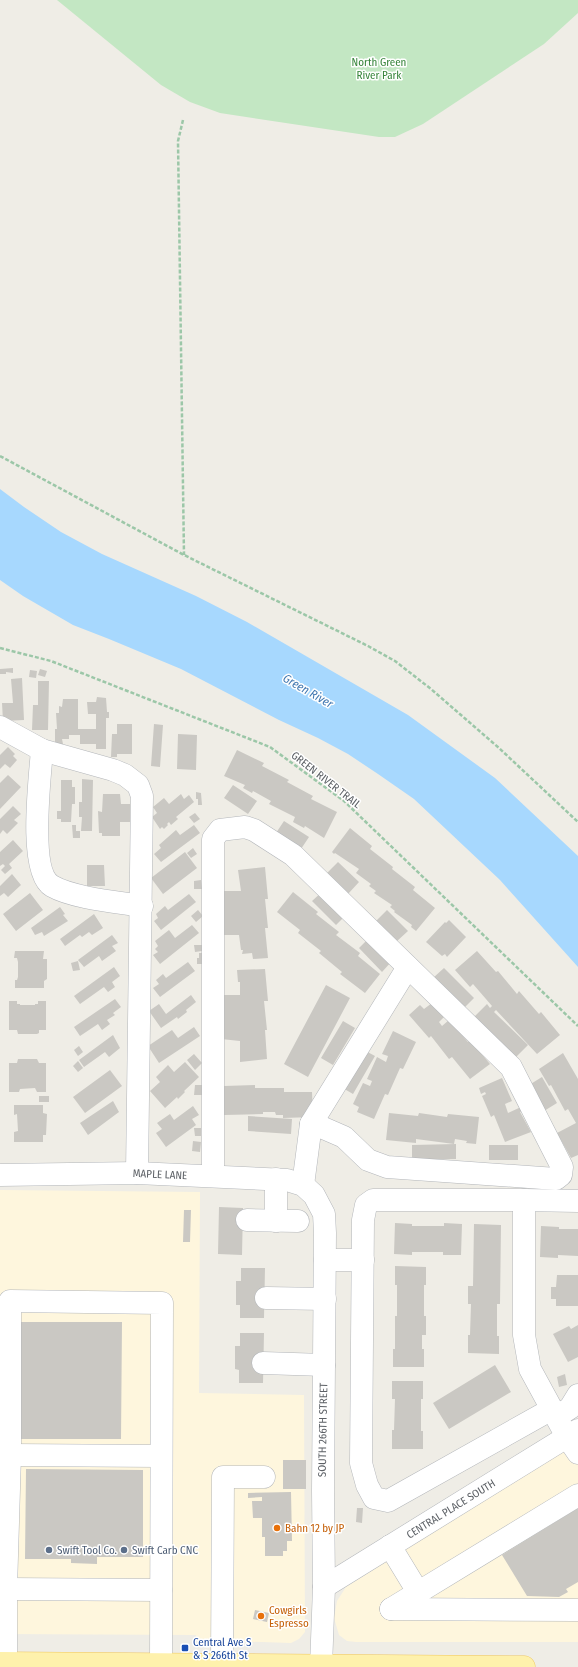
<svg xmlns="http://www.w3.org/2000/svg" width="578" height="1667" font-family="'Fira Sans Condensed',sans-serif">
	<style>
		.commercial { fill: #fef6dd }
		.green { fill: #c3e7c3 }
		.water { fill: #a7d8fe }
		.building { fill: #cac8c3 }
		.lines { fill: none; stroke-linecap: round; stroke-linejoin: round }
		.minor-casing { stroke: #b3b6ba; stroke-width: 23 }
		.major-casing { stroke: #f0c75e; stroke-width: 23 }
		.path { stroke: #9cc7a8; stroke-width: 2.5; stroke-dasharray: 4 2; stroke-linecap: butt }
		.minor { stroke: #fff; stroke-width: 22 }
		.major { stroke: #fef1ac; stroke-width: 22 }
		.food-dot { fill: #e8710a; stroke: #fff; stroke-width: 1.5 }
		.service-dot { fill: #5c6f8a; stroke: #fff; stroke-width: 1.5 }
		.transit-dot { fill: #1a4fb4; stroke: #fff; stroke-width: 1.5 }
		.labels { text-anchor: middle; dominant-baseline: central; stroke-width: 3; stroke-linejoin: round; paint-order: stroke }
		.park-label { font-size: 11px; fill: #36843a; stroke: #fff }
		.street-label { font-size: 11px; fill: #5d6166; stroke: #fff }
		.food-label { font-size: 11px; fill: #c56008; stroke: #fff; text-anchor: start }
		.service-label { font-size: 11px; fill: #4e5e75; stroke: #fff; text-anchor: start }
		.transit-label { font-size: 11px; fill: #164399; stroke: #fff; text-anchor: start }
		.water-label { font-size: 12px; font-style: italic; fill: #4278b1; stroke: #fff }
	</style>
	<rect width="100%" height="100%" fill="#efede6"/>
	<!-- commercial -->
	<path class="commercial" d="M0 1190 200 1192 199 1393 304 1395 305 1632 299 1639 291 1643 197 1640 196 1635 0 1634Z
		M578 1441V1642H356L347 1641 339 1635 334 1618 337 1601 346 1587Z"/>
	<!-- green -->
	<path class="green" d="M57 0H578V13L544 44 423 124 395 137H379L220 113 190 102 161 85Z"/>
	<!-- water -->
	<path class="water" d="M0 489 24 507 61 532 102 554 196 596 247 622 408 715 495 778 578 856V967L500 880 414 799 378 774 348 754 318 738 279 720 181 669 109 639 73 625 23 596 0 580Z"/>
	<!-- building -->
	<path class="building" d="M13 668V673L6 672V674H0V669Z
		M40 669 47 671 45 677 38 675Z
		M30 670 37 671 36 678 29 677Z
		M22 678 24 720 3 721 2 703H13L11 679Z
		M38 681H49L48 730H32L33 705H38Z
		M97 697 106 698 107 712H109V718H106V749H96V744H80V735H69V739H62L63 744H55V729H57L56 713H59V706L62 707 63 699H78V729H96V714H88L87 702H96Z
		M117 724H132V754H117V757H111L112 734H117Z
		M154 724 163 725 160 767 151 766Z
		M178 734 197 735 196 770 177 769Z
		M8 747 15 754 13 756 17 760 10 768 5 764 0 769V755Z
		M237 750 264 763 262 766 289 780 287 782 313 796 311 799 337 812 324 838 305 826 304 828 293 822 295 817 269 804 271 801 253 791 252 793 243 788 245 785 224 776Z
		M8 775 21 787 0 809V783Z
		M82 779 93 780 92 831H81L82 817H79V802H82Z
		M61 780H72V787H75V804H72L71 822H61V819H57V811H61Z
		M233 785 257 801 248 814 224 798Z
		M196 792 201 793 202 805H198V799H196Z
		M103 794H120L121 804H130V822H120V836H102V833H99L98 811 102 812Z
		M181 794 184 799 189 795 194 802 176 817 178 819 171 825 169 822 167 824 168 825 164 829 162 827 160 829 152 817 157 813 153 807 164 798 169 804Z
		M13 806 21 814 14 820 18 823 7 834 3 830 0 834V819Z
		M195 813 200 819 194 823 189 817Z
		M284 821 309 837 301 849 276 833Z
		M72 825H76V831H80V838H73Z
		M194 825 200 833 161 862 154 854 161 848 159 845 176 830 180 835Z
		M350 828 372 846 370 849 393 867 392 869 415 887 413 890 435 908 416 931 411 927 412 925 394 912 395 911 390 907 392 905 374 893 376 891 369 886 371 884 356 873 359 869 335 853 334 854 332 852Z
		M13 840 23 851 9 864 12 868 5 874 1 870 5 866 3 864 0 866V852Z
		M193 848 197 854 191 858 187 853Z
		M185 852 197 868 163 894 151 878Z
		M338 862 359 882 348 894 327 873Z
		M87 865H104L105 886H87Z
		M265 867 268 899H265L268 928H265L268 958 253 959 252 953 242 954 243 950H241L239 935H222V891H241L238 870Z
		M12 874 21 885 8 897 4 893 0 896V886Z
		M201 880 202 889H194V881Z
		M323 891 346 915 336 925 312 901Z
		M293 892 318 912 316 914 339 932 336 935 360 953 358 956 380 974 365 993 340 974 342 972 319 953 321 951 298 933 300 930 277 912Z
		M30 893 43 910 16 931 3 914Z
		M189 894 196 902 161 930 154 921 158 918 156 914 165 906 168 910Z
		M60 907 65 914 63 915 68 921 44 936 42 932 35 935 31 928Z
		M198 910 203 916 196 922 191 916Z
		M387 910 408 931 396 942 376 921Z
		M94 914 103 928 92 935 89 932 82 937 80 935 65 946 60 939Z
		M449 920 466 937 447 957 445 954 442 956 426 942 445 922 446 923Z
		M192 925 199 933 160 964 153 955 158 952 155 949 158 946 155 941 169 930 175 938Z
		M112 935 118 943 112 946 116 951 102 961 99 956 84 967 78 960Z
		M369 938 392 961 382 972 359 948Z
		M194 945H202V951L195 952Z
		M15 951H44L43 959H47V979L44 981V988H15V980H17L18 977V962L17 958H14Z
		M477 951 496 972 498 971 517 994 519 991 539 1014 541 1012 560 1035 537 1054 496 1010 494 1012 528 1045 514 1059 473 1018 487 1004 490 1008 492 1006 473 984 470 987 455 970Z
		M199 953H202L203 964H197V958H199Z
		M78 961 80 970 73 971 71 963Z
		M188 962 195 971 160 997 153 988 159 984 156 980 163 974 166 978Z
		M114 967 120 976 112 982 115 987 108 992 104 987 80 1004 74 996Z
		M444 968 474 998 463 1009 433 978Z
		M265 969 268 1001H264L267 1030H265L267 1059 240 1062V1041L221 1039V995H240V982H238L237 970Z
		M326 985 350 998 308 1077 284 1064Z
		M191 995 196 1002 186 1010 187 1012 178 1019 177 1017 161 1028 149 1011 159 1004 166 1014Z
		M115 999 121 1007 113 1013 115 1015 107 1020 110 1024 102 1030 98 1024 80 1036 74 1027Z
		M9 1001H17V1004H20V1005H35V1004H38V1001H46V1030H39V1033L37 1034H18L17 1030H9Z
		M432 1003 444 1017 439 1022 442 1026 449 1020 468 1042 470 1040 490 1064 470 1079 452 1057 449 1059 431 1036 429 1038 409 1015 420 1005 424 1009Z
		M343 1021 355 1028 333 1065 321 1058Z
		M194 1027 200 1036 159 1063 148 1046 172 1030 178 1038Z
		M393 1031 416 1042 403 1069 400 1068 388 1095 385 1094 374 1119 357 1112 359 1107 353 1104 363 1083 370 1086 372 1081 367 1079 377 1057 386 1062 388 1056 382 1054Z
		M113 1035 120 1048 109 1057 105 1052 84 1067 79 1060Z
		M79 1046 83 1052 78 1056 74 1050Z
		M362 1049 375 1056 353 1094 341 1087Z
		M563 1053 578 1079V1155L571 1158 557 1133 576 1123 568 1109 565 1111 551 1085 549 1086 539 1069Z
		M194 1054 202 1063 195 1070 187 1060Z
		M18 1059H37L39 1063H46V1092H37L35 1088 20 1089 19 1092H9V1063H17Z
		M78 1061 83 1068 78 1072 73 1066Z
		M185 1062 199 1077 184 1091 185 1092 178 1099 177 1097 165 1108 150 1091 160 1082 156 1077 168 1065 174 1072Z
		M110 1070 122 1086 85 1113 73 1097Z
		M542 1077 557 1103 544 1111 529 1085Z
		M502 1078 512 1101 505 1104 508 1113 521 1107 522 1111 520 1112 531 1132 505 1142 494 1115 491 1117 482 1096 486 1094 485 1092 481 1094 479 1088Z
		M195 1085H202V1095H194Z
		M255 1085V1088H284V1092H312L313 1117 283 1118V1115H276L275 1112H263V1114L224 1115V1086Z
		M39 1096H49V1102H39Z
		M113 1101 119 1112 88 1135 80 1123Z
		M14 1105H43V1113L47 1114 46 1135H43V1142H14V1132L18 1131 17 1114 14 1115Z
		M193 1106 199 1115 192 1119 196 1125 166 1147 156 1133 162 1129 157 1123 170 1114 174 1120Z
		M389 1113 418 1116 419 1113 447 1117 448 1114 479 1117 476 1144 466 1143 467 1141 455 1139 454 1144 416 1139V1143L386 1140Z
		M248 1116 292 1119 291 1134 248 1131Z
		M194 1128H201V1136H195Z
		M193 1141 201 1142 200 1152 192 1151Z
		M456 1144V1159L412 1160V1145Z
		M489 1145H518V1160H489Z
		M219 1207 243 1208 242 1255 218 1254Z
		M184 1210H191L190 1242H183Z
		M395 1223 412 1224V1226H444V1223L462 1224 461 1255H443V1252H412V1255L394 1254Z
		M474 1224 501 1225 500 1304H497V1336H499V1354L468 1353V1335H470L471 1304H468V1286H473Z
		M541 1226 559 1227V1229H578V1256L558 1255V1258L540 1257Z
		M395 1266 426 1267V1285H424V1316H426V1335H422V1349H424V1367H393V1349H395V1316H397V1285H395Z
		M241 1268H265L264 1318H240V1305H236V1281H241Z
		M557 1275H578V1306H556V1299H551V1287H556Z
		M19 1322H122L121 1439H18Z
		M578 1325V1357L568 1362 553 1334 569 1326 571 1329Z
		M240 1333H264L263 1383H239V1370L235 1369V1346H240Z
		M495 1365 511 1392 449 1429 433 1403Z
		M565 1374 567 1385 559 1387 557 1377Z
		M392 1381H423V1399H421V1431H423V1449H392V1430H394L395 1399H392Z
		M283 1460H306V1489H283Z
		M26 1469 143 1470V1557H97V1564L71 1563V1559H25Z
		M291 1492 292 1541H287V1551H283V1556H265V1537H262V1518H253L252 1501H262V1497L248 1498V1493Z
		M357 1508H363L362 1523 356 1522Z
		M578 1508V1582L566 1589 568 1592 559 1597 527 1596 502 1555Z
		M255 1610 269 1613 267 1622 253 1619Z"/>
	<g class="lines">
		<!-- minor casing -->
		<g class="minor-casing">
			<g id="minor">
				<path d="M0 727 42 750 113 770 125 775 138 785 142 796 137 1173"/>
				<path d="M42 750C40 777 28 872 52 886 73 898 117 902 142 906"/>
				<path d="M311 1124 408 967"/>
				<path id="s1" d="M0 1175 137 1173 287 1180 303 1185 314 1195 324 1214 325 1233 323 1491 324 1587 321 1667"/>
				<path d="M213 1176V839L220 830 245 827 254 830 293 855 511 1067 562 1167 561 1175 556 1179 387 1167 368 1160 344 1137 321 1127 311 1124 303 1185"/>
				<path d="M524 1200H373L366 1205 363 1220 361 1463 367 1485 374 1498 388 1501 552 1409"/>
				<path d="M578 1201 524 1200V1335L530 1369 567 1437 578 1453"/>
				<path d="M247 1220 298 1221"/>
				<path d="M276 1221V1179"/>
				<path d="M325 1260H363"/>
				<path d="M266 1298 325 1299"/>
				<path d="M263 1363 324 1365"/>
				<path d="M556 1417 570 1408 578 1395"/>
				<path d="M10 1455 161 1456"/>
				<path d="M390 1546 418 1592"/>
				<path id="s2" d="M324 1587 578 1430"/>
				<path d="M6 1589 161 1590"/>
				<path d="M391 1609 578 1495"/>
				<path d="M391 1609 578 1610"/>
				<path d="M6 1663V1589L10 1455V1301L162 1303 161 1664"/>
				<path d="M222 1664 223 1477H264"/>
			</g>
		</g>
		<!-- major casing -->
		<g class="major-casing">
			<path id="major" d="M0 1663 524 1667"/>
		</g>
		<!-- path -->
		<path class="path" d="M183 120 178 141 184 555
			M0 456 184 555 368 646 395 661 431 689 499 748 578 822
			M0 648 51 661 270 747 344 801 578 1026"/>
		<!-- minor -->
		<use href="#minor" class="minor"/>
		<!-- major -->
		<use href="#major" class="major"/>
	</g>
	<!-- markers -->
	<g class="food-dot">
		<circle cx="277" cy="1528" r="4"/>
		<circle cx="261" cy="1616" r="4"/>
	</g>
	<g class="service-dot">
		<circle cx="49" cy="1550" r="4"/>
		<circle cx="124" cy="1550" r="4"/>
	</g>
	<rect class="transit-dot" x="181" y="1644" width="8" height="8" rx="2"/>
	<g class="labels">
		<!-- park labels -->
		<g class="park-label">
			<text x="379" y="62">North Green<tspan x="379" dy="13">River Park</tspan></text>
		</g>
		<!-- street labels -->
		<g class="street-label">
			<text transform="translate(326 780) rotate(38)">GREEN RIVER TRAIL</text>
			<text stroke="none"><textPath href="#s1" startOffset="160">MAPLE LANE</textPath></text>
			<text transform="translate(323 1430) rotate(-89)">SOUTH 266TH STREET</text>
			<text stroke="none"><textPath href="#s2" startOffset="149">CENTRAL PLACE SOUTH</textPath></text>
		</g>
		<!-- food labels -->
		<g class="food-label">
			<text x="285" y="1528">Bahn 12 by JP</text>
			<text x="269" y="1610">Cowgirls<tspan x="269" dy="13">Espresso</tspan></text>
		</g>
		<!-- service labels -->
		<g class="service-label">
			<text x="57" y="1550">Swift Tool Co.</text>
			<text x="132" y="1550">Swift Carb CNC</text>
		</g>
		<!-- transit labels -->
		<g class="transit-label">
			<text x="193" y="1642">Central Ave S<tspan x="193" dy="13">&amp; S 266th St</tspan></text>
		</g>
		<!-- water labels -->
		<g class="water-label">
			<text transform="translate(308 691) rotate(30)">Green River</text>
		</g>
	</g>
</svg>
